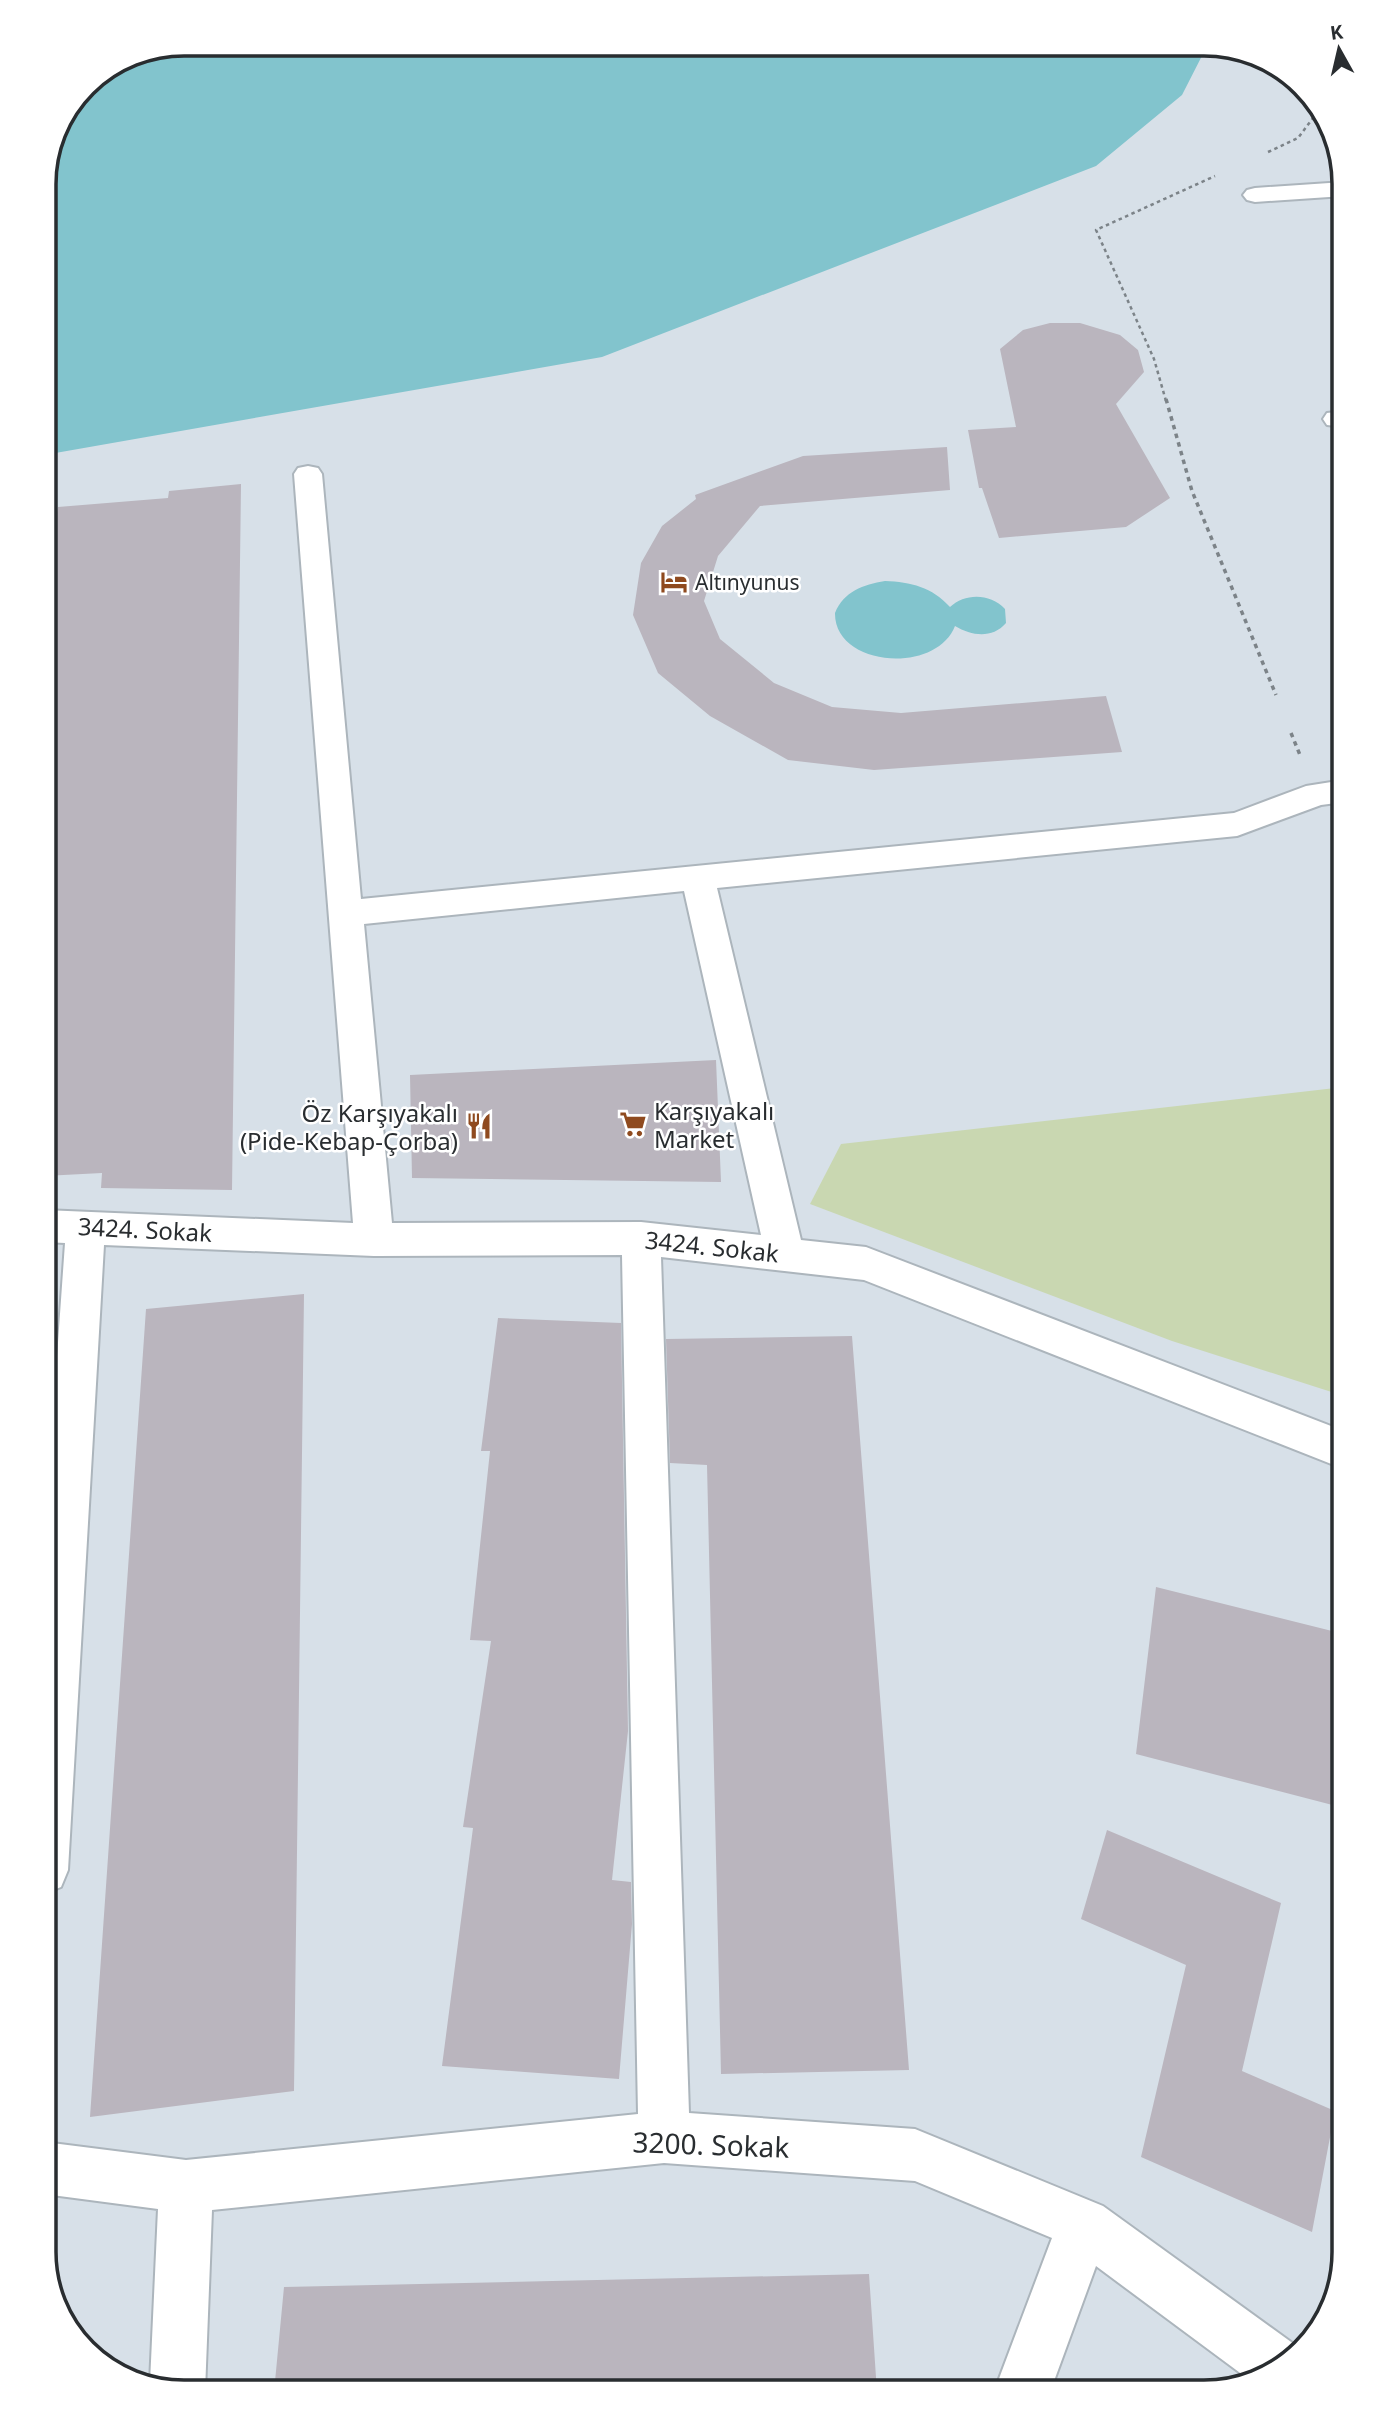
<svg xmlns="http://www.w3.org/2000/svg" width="1388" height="2436" font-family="'Noto Sans',sans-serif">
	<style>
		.green { fill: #c9d7b1 }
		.water { fill: #82c4cd }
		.building { fill: #bab5be }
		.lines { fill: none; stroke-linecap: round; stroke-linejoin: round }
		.minor-casing { stroke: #acb5bc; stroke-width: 4 }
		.path-far1 { stroke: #7c8388; stroke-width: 2.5; stroke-dasharray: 3.5 3.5; stroke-linecap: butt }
		.path { stroke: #7c8388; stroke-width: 3.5; stroke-dasharray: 4.5 4.5; stroke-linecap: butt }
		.minor { fill: #fff; fill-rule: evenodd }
		.labels { text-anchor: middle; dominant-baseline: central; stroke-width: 5; stroke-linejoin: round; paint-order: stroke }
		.far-poi-label { font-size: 21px; fill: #292d30; stroke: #fff; text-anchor: start }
		.poi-label { font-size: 24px; fill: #292d30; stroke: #fff; text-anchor: start }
		.street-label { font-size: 24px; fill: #292d30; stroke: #fff }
		.near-street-label { font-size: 28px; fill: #292d30; stroke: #fff }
		.rim { fill: none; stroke: #292d30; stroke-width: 3.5 }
	</style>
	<rect width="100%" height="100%" fill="#d7e0e8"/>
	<!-- green -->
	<path class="green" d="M1344 1087V1396L1172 1341 810 1204 841 1144Z"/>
	<!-- water -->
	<path class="water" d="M184 44H1208L1182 95 1096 166 602 357 44 455V175L55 130 85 84 130 54Z
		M885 581C911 582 932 587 950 607 965 593 990 593 1005 609L1006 623C992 639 972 636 955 626 936 675 834 667 835 613 844 591 863 585 885 581Z"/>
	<!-- building -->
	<path class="building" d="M1050 323H1080L1120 335 1138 350 1144 372 1116 404 1170 498 1126 527 999 538 982 488H979L968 430 1016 427 1000 349 1023 330Z
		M947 447 950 490 760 506 718 556 704 601 720 639 774 683 832 707 901 713 1106 696 1122 752 874 770 788 760 710 716 658 673 633 615 641 563 662 526 696 499 695 495 803 456Z
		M241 484 232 1190 101 1188 102 1173 44 1176V588L58 507 168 498 169 491Z
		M716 1060 721 1182 412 1178 410 1075Z
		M304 1294 294 2091 90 2117 146 1309Z
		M498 1318 621 1323 628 1731 612 1880 631 1882 632 1924 619 2079 442 2066 473 1828 463 1827 491 1641 470 1640 490 1451H481Z
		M852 1336 909 2070 721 2074 707 1465 670 1463 666 1339Z
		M1156 1587 1344 1634V1808L1136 1754Z
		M1107 1830 1281 1903 1242 2071 1335 2111 1312 2232 1141 2157 1186 1965 1081 1919Z
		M869 2274 877 2392H274L284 2287Z"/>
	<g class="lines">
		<!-- minor casing -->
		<g class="minor-casing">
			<path id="minor" d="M1344 182V196L1255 202 1247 200 1243 195 1247 190 1255 188Z
				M1344 411V427L1327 425 1323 419 1327 413Z
				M308 466 318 468 322 474 361 899 1234 813 1306 786 1344 780V802L1321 805 1237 836 717 888 801 1240 866 1247 1344 1431V1469L864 1280 661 1257 689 2113 915 2129 1103 2206 1298 2347 1266 2378 1251 2381 1096 2266 1050 2392H994L1052 2238 915 2181 664 2163 212 2210 205 2392H175L150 2383 158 2209 44 2194V2142L186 2160 638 2114 622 1255 374 1256 104 1245 68 1870 61 1887 44 1894V1541L65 1243 44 1242V1210L353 1223 294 474 298 468ZM684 891 761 1235 641 1222 392 1223 364 924Z"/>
		</g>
		<!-- path-far1 -->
		<path class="path-far1" d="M1268 152 1298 138 1319 110
			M1166 401 1154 359 1096 230 1215 176"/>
		<!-- path -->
		<path class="path" d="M1166 399 1192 491 1276 695
			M1291 733 1300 755"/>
		<!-- minor -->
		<use href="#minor" class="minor"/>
	</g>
	<!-- icons -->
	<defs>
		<g id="hotel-bare" transform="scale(2.1)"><path d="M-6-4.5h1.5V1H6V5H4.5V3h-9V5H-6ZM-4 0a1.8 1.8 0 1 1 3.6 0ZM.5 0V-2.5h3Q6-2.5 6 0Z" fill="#8f4a1f" stroke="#fff" stroke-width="2.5" paint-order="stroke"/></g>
		<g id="supermarket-bare" transform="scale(2.1)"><path d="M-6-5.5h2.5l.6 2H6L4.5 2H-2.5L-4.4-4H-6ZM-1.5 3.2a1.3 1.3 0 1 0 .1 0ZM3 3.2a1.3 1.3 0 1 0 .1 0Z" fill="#8f4a1f" stroke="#fff" stroke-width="2.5" paint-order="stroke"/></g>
		<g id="restaurant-bare" transform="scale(2.1)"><path d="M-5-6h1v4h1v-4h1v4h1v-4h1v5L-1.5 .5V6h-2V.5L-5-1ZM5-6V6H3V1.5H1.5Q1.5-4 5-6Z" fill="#8f4a1f" stroke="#fff" stroke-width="2.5" paint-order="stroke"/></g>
	</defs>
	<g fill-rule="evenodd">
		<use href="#hotel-bare" x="674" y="582"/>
		<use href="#supermarket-bare" x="633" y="1124"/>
		<use href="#restaurant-bare" x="479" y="1126"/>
	</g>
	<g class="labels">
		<!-- far-poi labels -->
		<g class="far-poi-label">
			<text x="695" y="582">Altınyunus</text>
		</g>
		<!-- poi labels -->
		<g class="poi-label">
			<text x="654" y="1110">Karşıyakalı<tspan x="654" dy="28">Market</tspan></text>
			<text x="458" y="1112" text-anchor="end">Öz Karşıyakalı<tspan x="458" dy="28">(Pide-Kebap-Çorba)</tspan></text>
		</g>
		<!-- street labels -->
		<g class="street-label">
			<text transform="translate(145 1229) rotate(3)">3424. Sokak</text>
			<text transform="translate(712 1246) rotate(6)">3424. Sokak</text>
		</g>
		<!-- near-street labels -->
		<g class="near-street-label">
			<text transform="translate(711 2144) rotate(2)">3200. Sokak</text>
		</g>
	</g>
	<!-- crop -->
	<path d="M0 0H1388V2436H0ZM184 56H1204A128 128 0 0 1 1332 184V2252A128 128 0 0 1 1204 2380H184A128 128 0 0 1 56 2252V184A128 128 0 0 1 184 56Z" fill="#fff" fill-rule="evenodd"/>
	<path class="rim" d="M184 56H1204A128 128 0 0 1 1332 184V2252A128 128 0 0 1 1204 2380H184A128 128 0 0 1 56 2252V184A128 128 0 0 1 184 56Z"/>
	<!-- north arrow -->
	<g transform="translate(1339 49) rotate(352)" stroke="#ffffff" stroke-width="5" paint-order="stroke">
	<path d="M0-5L12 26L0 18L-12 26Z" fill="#292d30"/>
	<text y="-10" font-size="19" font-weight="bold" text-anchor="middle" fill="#292d30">K</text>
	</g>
</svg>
